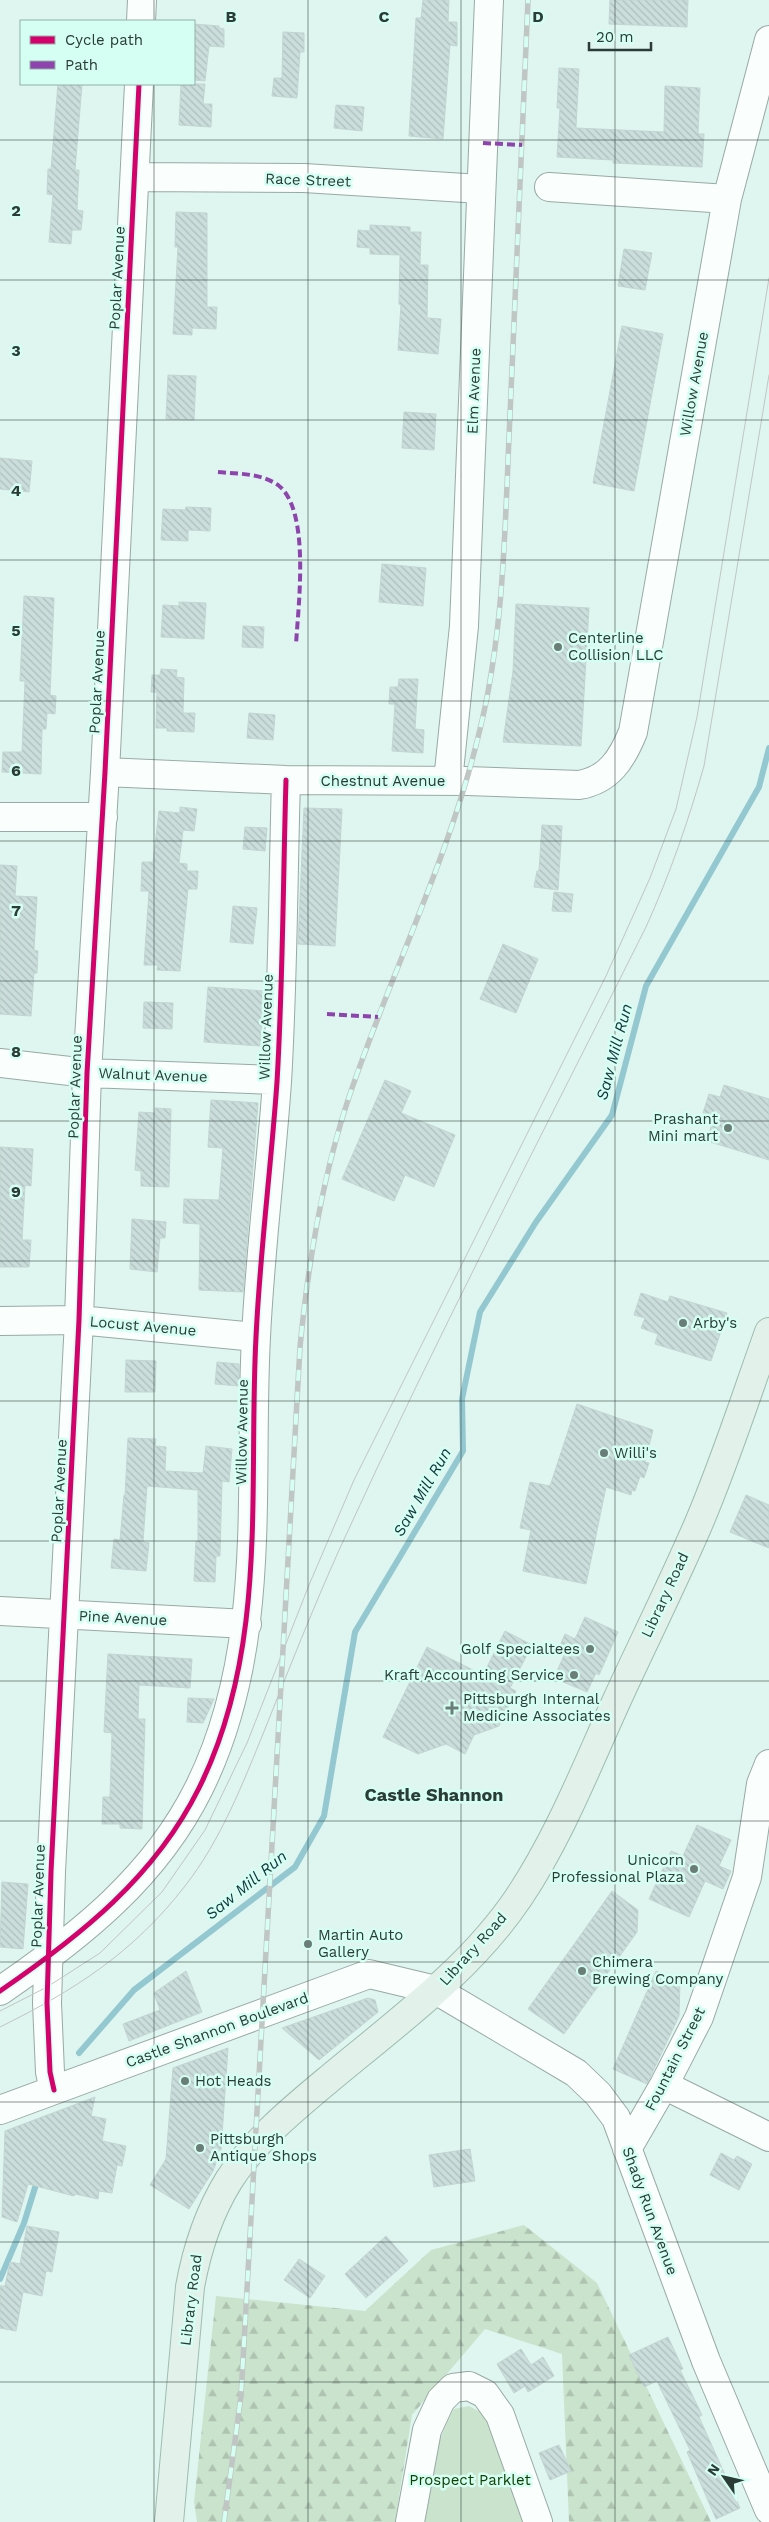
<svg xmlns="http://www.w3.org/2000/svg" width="769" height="2522" font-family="'Work Sans',sans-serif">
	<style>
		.forest { fill: url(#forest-firs) }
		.park { fill: #cae3cd }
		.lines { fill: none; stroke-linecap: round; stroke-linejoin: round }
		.stream { stroke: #93c8d1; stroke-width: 6 }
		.building { fill: url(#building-back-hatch); stroke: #c2d5d2 }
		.minor-casing { stroke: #98aaa5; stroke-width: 30 }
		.major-casing { stroke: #9dbdb0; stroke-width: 30 }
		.minor { stroke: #fafefd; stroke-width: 28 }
		.major { stroke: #e2f1ea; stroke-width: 28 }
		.tram { stroke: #c0c6c4; stroke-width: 1 }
		.rail-casing { stroke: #c0c6c4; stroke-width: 5.5 }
		.rail { stroke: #d5fff3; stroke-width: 4; stroke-dasharray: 11; stroke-linecap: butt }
		.quiet { stroke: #8e44ad; stroke-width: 4; stroke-dasharray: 8 4; stroke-linecap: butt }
		.cycleway-casing { stroke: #d5fff3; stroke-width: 8 }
		.cycleway { stroke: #d6006c; stroke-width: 5 }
		.grid { fill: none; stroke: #2b3c37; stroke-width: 1; stroke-opacity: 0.55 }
		.poi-dot { fill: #6a7d77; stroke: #d5fff3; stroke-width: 2 }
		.labels { text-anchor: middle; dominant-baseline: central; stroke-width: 5; stroke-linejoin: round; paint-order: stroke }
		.street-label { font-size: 15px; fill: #2b3c37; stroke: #d5fff3 }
		.poi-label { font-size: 15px; fill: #2b3c37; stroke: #d5fff3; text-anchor: start }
		.park-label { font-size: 15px; fill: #134103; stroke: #d5fff3 }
		.water-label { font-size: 16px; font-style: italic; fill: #11333a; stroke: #d5fff3 }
		.quarter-label { font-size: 18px; font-weight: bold; fill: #2b3c37; stroke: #d5fff3 }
		.grid-label { font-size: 16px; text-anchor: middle; font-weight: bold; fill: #2b3c37; stroke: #d5fff3; stroke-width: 5; stroke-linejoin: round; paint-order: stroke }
	</style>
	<defs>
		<pattern id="forest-firs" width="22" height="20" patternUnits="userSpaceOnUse" patternTransform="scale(1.25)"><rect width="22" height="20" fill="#cae3cd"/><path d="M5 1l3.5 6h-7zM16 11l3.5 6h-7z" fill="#aec4b1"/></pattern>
		<pattern id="building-back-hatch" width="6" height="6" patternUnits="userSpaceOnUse" patternTransform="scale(1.25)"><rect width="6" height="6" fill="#cbdedb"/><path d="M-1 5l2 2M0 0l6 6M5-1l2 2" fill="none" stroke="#aebfbd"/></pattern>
	</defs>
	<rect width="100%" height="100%" fill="#dff5ef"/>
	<!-- forest -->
	<path class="forest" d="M524 2225 597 2283 711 2522H569L562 2354 485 2329 412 2415 395 2522H197L194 2502 216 2296 365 2311 431 2250Z"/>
	<!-- park -->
	<path class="park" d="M469 2406 482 2413 494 2427 529 2522H421C428 2482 434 2445 454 2409Z"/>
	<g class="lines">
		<!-- stream -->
		<path class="stream" d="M79 2053 134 1990 295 1867 324 1816 355 1632 463 1451 462 1399 480 1312 536 1222 612 1115 646 986 759 787 769 748
			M0 2279 24 2223 38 2178"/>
	</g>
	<!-- building -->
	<path class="building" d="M423 0H449L448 22H457V46L450 45 443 139 409 136 416 18H421Z
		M610 0H688L687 27 609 24Z
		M194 24 219 26V28L224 29V47L209 46 205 81 194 80Z
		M283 32 304 33V52H300L297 98 272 96 274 78H282Z
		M559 68 579 69 576 128 664 132 665 86 700 88 698 134H704L702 167 613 163V160L557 157 560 108H557Z
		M58 84H82L75 170H79L77 210 83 211 81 230H72L71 244 49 242 53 195 47 194 48 169H51Z
		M181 84H205L203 104H212L211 127 179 125Z
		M336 105 364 107 362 131 334 128Z
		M176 212 207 213V307H217L216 329 192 328V335L173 334 178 247H175Z
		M370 225 410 227V232H421L420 265H428L427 318 441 319 438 354 398 350 401 305 399 304 400 255 370 254V248L357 247 358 230 370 231Z
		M624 249 652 253 645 290 618 286Z
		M622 326 663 334 634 491 593 483Z
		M168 375 196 376 194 420 166 419Z
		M404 412 436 414 434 450 402 448Z
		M0 458 32 461 29 492 0 489Z
		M186 507 211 508 210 531 188 530V541L161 540 163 509 185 510Z
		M382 564 426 568 423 606 379 602Z
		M24 596 54 598 50 695 56 696 55 714 47 713 46 729H42L41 774 2 772 3 752H22L25 681H20Z
		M179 602 206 603 204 639 161 637 163 605 179 606Z
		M516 604 589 608 581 746 503 742 513 671Z
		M243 626 264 627 263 648 242 647Z
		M161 669 177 670 176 677 184 678 183 713H195L194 732 167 731V728H156L157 692H151L152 675H160Z
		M399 679H418L415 729 424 730 423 753 392 751 395 704H389L390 687H398Z
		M249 713 275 715 273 740 247 738Z
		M180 807 197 809 194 831 183 830 179 863 187 864V871H198L197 889H188L180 971 157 970 158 965H144L149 891H141L142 862H153L159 811 180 813Z
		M304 808 342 809 335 946 298 944Z
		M542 825 562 826 558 890 534 887 537 871H539Z
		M245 827 267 828 265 851 243 849Z
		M0 865 17 866 15 896 37 897 34 950 38 951 37 973H34L31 1016 0 1014Z
		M554 892 573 894 571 912 552 911Z
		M233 906 257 908 253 944 230 942Z
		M503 944 538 959 516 1013 480 999Z
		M208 987 264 991 260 1046 204 1042Z
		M144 1002 173 1003 172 1029 143 1028Z
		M385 1080 411 1091 401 1113 455 1135 434 1187 405 1175 394 1201 342 1179Z
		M724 1085 769 1099V1160L707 1141 714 1116 703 1113 709 1094 720 1097Z
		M211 1100 258 1103 243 1292 199 1290 200 1224 183 1223 184 1199 219 1200 223 1148 208 1147Z
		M155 1108 171 1109 169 1187 141 1186V1171L135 1170 139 1112 155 1113Z
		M0 1147 33 1149 31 1186 25 1185 22 1240H31L29 1267H0Z
		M132 1219 166 1222 165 1238H160L157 1272 130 1269Z
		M641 1293 668 1302 670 1296 727 1313 711 1361 655 1344 658 1334 641 1328 645 1318 634 1315Z
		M126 1360 156 1361 155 1392H125Z
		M217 1362 239 1364V1386L215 1384Z
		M577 1404 653 1430 645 1462 649 1463 644 1478 640 1476 635 1491 632 1490 631 1495 606 1487 586 1584 523 1571 531 1530 520 1528 530 1482 550 1486Z
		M128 1438 156 1439 155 1446 166 1447 165 1471 203 1473 206 1446 232 1449 229 1482 222 1481 220 1556H216L215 1582 194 1581 196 1541 198 1542V1490L147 1486 143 1542 149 1543 146 1571 111 1568 114 1539 120 1540 124 1495 125 1496Z
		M746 1495 769 1505V1548L730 1532Z
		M585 1617 618 1632 599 1675 596 1673 587 1692 554 1678 565 1653 558 1650 565 1634 575 1639Z
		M505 1631 532 1645 510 1688 516 1691 499 1726 474 1735 465 1754 446 1744 418 1754 383 1737 427 1647 483 1675Z
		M108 1654 192 1659 190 1688 139 1685 138 1719H145L142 1829 120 1828V1824H102L103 1797H110L112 1733 104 1732Z
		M188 1698 214 1699 203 1723 187 1722Z
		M697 1825 731 1840 719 1866 731 1871 723 1889 705 1881 689 1917 649 1899 671 1851 683 1856Z
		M2 1882 28 1884 23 1949 0 1947Z
		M612 1891 638 1910 637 1932 564 2034 528 2009Z
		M186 1971 202 2012 129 2041 123 2024 160 2010 154 1993Z
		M656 1971 680 1981 679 2016 647 2084 613 2069Z
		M368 1998 375 2000 378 2012 319 2060 282 2028Z
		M228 2048 221 2150 213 2171 189 2209 150 2185 166 2159 173 2068Z
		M95 2097 91 2116 106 2119 102 2141 126 2146 122 2166 117 2165 112 2193 99 2191 98 2199 75 2194 74 2196 28 2184 17 2222 2 2217 5 2131Z
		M470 2149 475 2181 434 2187 429 2155Z
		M721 2153 734 2160 737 2156 752 2164 739 2190 710 2175Z
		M27 2226 59 2232 52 2272 46 2271 42 2296 23 2292 16 2331 0 2328V2286H5L10 2262 20 2264Z
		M386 2236 408 2261 366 2298 345 2274Z
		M299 2259 325 2276 310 2298 284 2280Z
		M668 2337 683 2369 680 2370 702 2415 699 2417 740 2508 716 2519 687 2452 690 2450 657 2381 644 2387 629 2355Z
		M521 2349 531 2365 543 2357 554 2376 528 2392 525 2386 514 2393 497 2364Z
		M559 2445 571 2471 550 2480 539 2453Z"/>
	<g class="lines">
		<!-- minor casing -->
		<g class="minor-casing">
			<path id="minor" d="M141 21 142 0
				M135 177 304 178 481 189
				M549 187 727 199
				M105 772 286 780 467 781 579 785C609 780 622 759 633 732L727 199 769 40
				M448 781 464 626 489 0
				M0 817H103
				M0 1063 87 1073 277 1080
				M0 1321 79 1320 256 1337
				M0 1611 247 1624
				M0 1991C80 1936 155 1877 199 1788 269 1647 248 1488 256 1337 260 1252 271 1167 277 1082 283 982 283 881 286 780
				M664 2085 769 2137
				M54 2090 50 2072 47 2003 51 1872 79 1320 87 1073 105 772 139 84
				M0 2110 369 1974 436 1990 576 2073 598 2094 616 2118 706 2361 769 2510
				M627 2149 664 2085 699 2017 747 1877 761 1784 769 1764
				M410 2522 427 2430 441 2400 453 2388 469 2386 485 2394 500 2415 538 2522"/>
		</g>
		<!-- major casing -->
		<g class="major-casing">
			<path id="major" d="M169 2522 190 2287C197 2248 208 2214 229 2180 254 2141 294 2108 329 2079 396 2023 470 1970 519 1897 559 1837 586 1768 616 1702 643 1643 672 1585 698 1525 725 1462 746 1396 769 1332"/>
		</g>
		<!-- minor -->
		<use href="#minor" class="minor"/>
		<!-- major -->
		<use href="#major" class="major"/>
		<!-- tram -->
		<path class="tram" d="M0 2011 47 1987 100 1953 162 1892 205 1830 247 1743 309 1585 354 1480 606 976 650 878 676 809 697 717 769 278
			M0 2027C75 1990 133 1953 185 1886 221 1840 243 1783 265 1729 289 1669 313 1608 340 1548 436 1338 543 1133 646 927 670 874 688 822 704 766L769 375"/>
		<!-- rail casing -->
		<g class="rail-casing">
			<path id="rail" d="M224 2522 241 2396 300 1347C308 1264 321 1183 347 1103 389 976 451 856 481 725 505 624 505 518 510 415 516 277 522 138 528 0"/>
		</g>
		<!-- rail -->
		<use href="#rail" class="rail"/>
		<!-- quiet -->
		<path class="quiet" d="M483 143 522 145
			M218 472C239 474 260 473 278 485 311 510 298 607 296 645
			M327 1014 378 1017"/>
		<!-- cycleway casing -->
		<g class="cycleway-casing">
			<path id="cycleway" d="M0 1991C80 1936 155 1877 199 1788 269 1647 248 1488 256 1337 260 1252 271 1167 277 1082 283 982 283 881 286 780
				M54 2090 50 2072 47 2003 51 1872 79 1320 87 1073 105 772 139 84"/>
		</g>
		<!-- cycleway -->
		<use href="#cycleway" class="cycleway"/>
	</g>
	<!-- grid -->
	<path class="grid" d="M154 0V21M308 0V2522M461 0V2522M615 0V2522M154 84V2522M0 140H769M0 280H769M0 420H769M0 560H769M0 701H769M0 841H769M0 981H769M0 1121H769M0 1261H769M0 1401H769M0 1541H769M0 1681H769M0 1821H769M0 1962H769M0 2102H769M0 2242H769M0 2382H769"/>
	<!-- markers -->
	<g class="poi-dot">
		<circle cx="558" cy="647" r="5"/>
		<circle cx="728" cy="1128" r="5"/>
		<circle cx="683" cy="1323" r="5"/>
		<circle cx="604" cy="1453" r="5"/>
		<circle cx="590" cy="1649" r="5"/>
		<circle cx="574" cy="1675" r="5"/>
		<path d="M449.5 1700.5h5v5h5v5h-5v5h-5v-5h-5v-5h5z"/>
		<circle cx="694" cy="1869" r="5"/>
		<circle cx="308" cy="1944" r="5"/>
		<circle cx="582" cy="1971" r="5"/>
		<circle cx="185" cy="2081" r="5"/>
		<circle cx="200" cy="2148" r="5"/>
	</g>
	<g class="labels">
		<!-- street labels -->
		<g class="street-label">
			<text transform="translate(308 180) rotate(2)">Race Street</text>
			<text transform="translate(117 278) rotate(-87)">Poplar Avenue</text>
			<text transform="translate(694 384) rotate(-80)">Willow Avenue</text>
			<text transform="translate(474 391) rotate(-88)">Elm Avenue</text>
			<text transform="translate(97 682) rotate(-87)">Poplar Avenue</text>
			<text x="383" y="781">Chestnut Avenue</text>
			<text transform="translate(266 1027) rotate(-88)">Willow Avenue</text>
			<text transform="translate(153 1075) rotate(2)">Walnut Avenue</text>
			<text transform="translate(75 1087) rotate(-88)">Poplar Avenue</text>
			<text transform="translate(143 1326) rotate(5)">Locust Avenue</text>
			<text transform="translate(242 1432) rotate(-89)">Willow Avenue</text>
			<text transform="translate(59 1491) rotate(-87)">Poplar Avenue</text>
			<text transform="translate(665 1595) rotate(-65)">Library Road</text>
			<text transform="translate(123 1618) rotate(3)">Pine Avenue</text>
			<text transform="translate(38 1896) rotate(-88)">Poplar Avenue</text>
			<text transform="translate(473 1949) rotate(-48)">Library Road</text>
			<text transform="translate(217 2030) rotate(-20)">Castle Shannon Boulevard</text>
			<text transform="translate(675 2059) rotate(-63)">Fountain Street</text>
			<text transform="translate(650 2211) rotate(70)">Shady Run Avenue</text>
			<text transform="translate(191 2300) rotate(-83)">Library Road</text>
		</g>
		<!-- poi labels -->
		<g class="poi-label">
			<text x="568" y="638">Centerline<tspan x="568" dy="17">Collision LLC</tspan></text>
			<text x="718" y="1119" text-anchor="end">Prashant<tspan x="718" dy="17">Mini mart</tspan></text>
			<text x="693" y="1323">Arby's</text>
			<text x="614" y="1453">Willi's</text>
			<text x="580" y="1649" text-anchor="end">Golf Specialtees</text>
			<text x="564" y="1675" text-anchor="end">Kraft Accounting Service</text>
			<text x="463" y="1699">Pittsburgh Internal<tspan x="463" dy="17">Medicine Associates</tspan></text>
			<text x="684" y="1860" text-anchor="end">Unicorn<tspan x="684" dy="17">Professional Plaza</tspan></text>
			<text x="318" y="1935">Martin Auto<tspan x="318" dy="17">Gallery</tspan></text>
			<text x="592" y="1962">Chimera<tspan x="592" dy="17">Brewing Company</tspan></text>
			<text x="195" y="2081">Hot Heads</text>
			<text x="210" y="2139">Pittsburgh<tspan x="210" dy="17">Antique Shops</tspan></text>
		</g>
		<!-- park labels -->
		<g class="park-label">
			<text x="470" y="2480">Prospect Parklet</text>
		</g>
		<!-- water labels -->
		<g class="water-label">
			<text transform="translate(614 1052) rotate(-75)">Saw Mill Run</text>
			<text transform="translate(422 1492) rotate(-60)">Saw Mill Run</text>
			<text transform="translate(246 1885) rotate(-39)">Saw Mill Run</text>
		</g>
		<!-- quarter labels -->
		<g class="quarter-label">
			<text x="434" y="1794">Castle Shannon</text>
		</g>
	</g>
	<g class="grid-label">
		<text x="231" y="22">B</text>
		<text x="384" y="22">C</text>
		<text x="538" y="22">D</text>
		<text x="16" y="216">2</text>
		<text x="16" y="356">3</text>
		<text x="16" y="496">4</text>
		<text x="16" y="636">5</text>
		<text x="16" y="776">6</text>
		<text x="16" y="916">7</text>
		<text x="16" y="1057">8</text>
		<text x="16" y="1197">9</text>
	</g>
	<!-- legend -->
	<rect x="20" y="20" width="175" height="65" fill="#d5fff3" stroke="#91b1a8"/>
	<rect x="30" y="36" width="25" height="8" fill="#d6006c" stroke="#91b1a8"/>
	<text x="65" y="45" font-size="15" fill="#2b3c37">Cycle path</text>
	<rect x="30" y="61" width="25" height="8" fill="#8e44ad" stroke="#91b1a8"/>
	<text x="65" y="70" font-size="15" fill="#2b3c37">Path</text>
	<!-- north arrow -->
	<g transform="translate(724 2477) rotate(304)" stroke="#d5fff3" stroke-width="4" paint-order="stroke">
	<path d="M0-4L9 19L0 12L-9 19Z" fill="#2b3c37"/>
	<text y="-8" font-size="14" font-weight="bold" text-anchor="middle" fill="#2b3c37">N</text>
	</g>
	<!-- scale -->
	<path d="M589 42v8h62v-8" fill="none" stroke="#2b3c37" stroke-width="2.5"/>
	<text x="596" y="42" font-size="15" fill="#2b3c37" stroke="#d5fff3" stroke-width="4" paint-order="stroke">20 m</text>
</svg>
